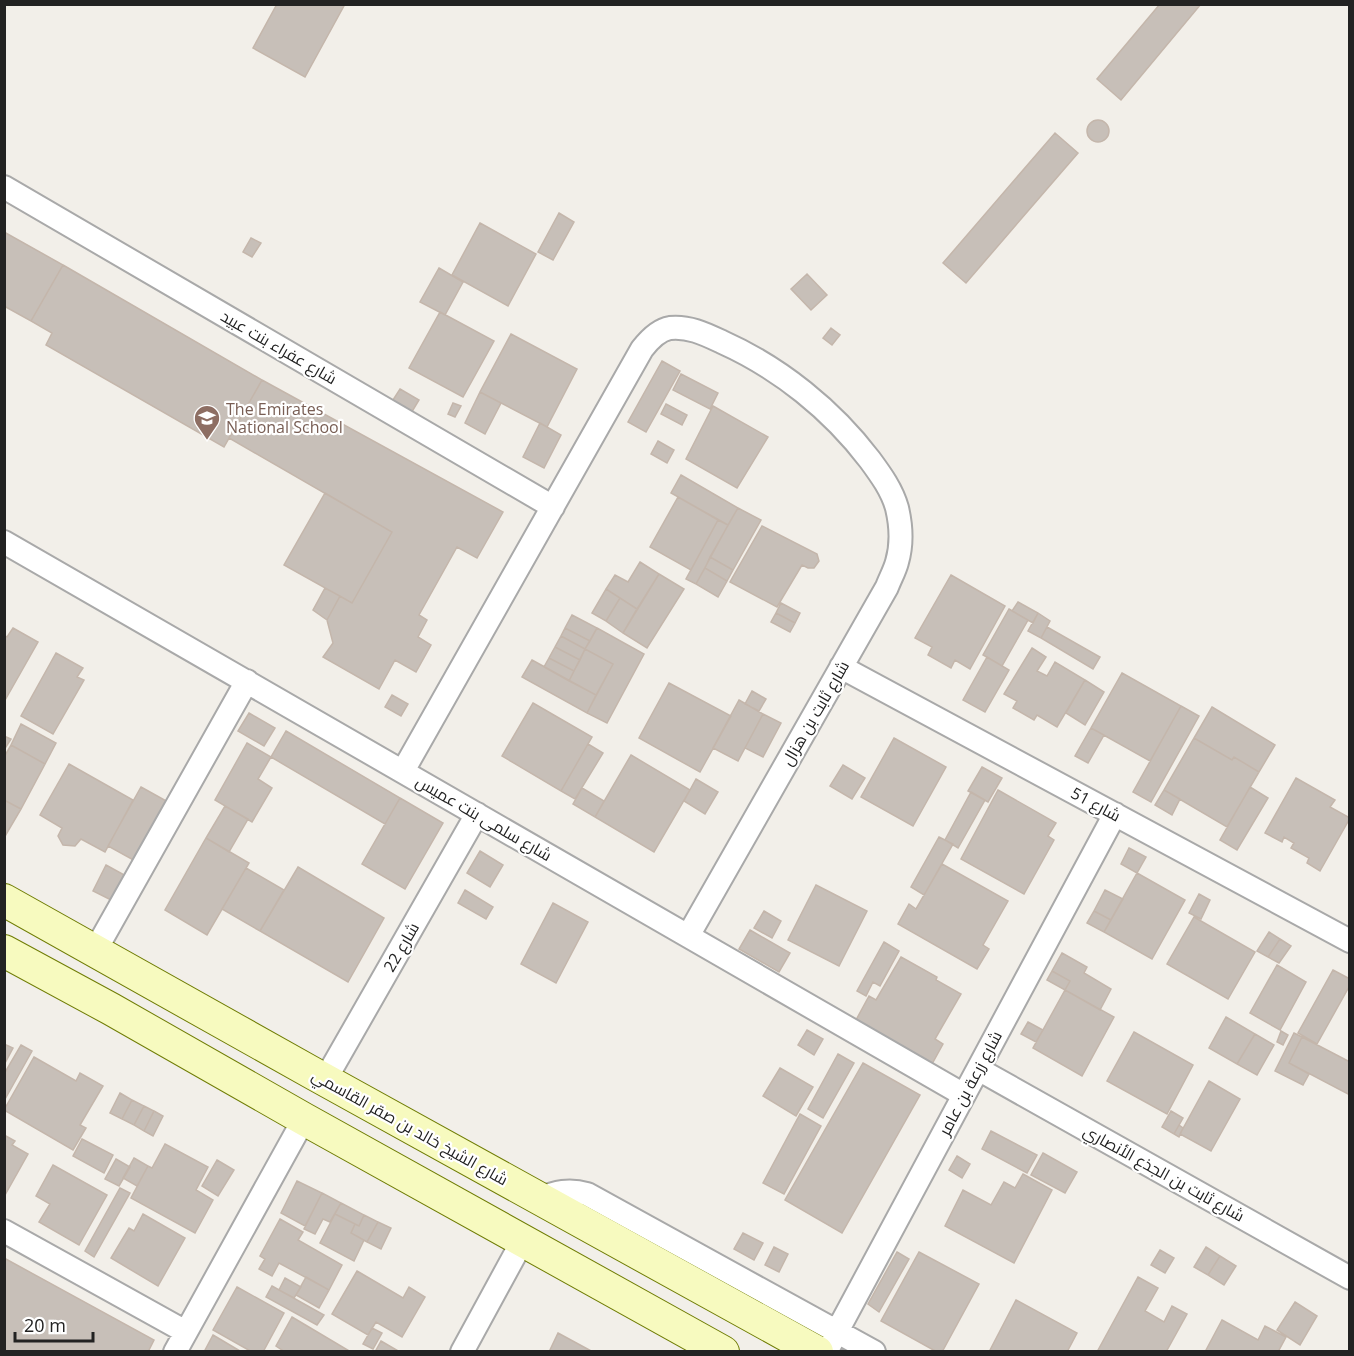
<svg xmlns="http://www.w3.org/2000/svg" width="1354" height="1356" font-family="'Open Sans',Cairo,sans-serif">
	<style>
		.building { fill: #c7bfb8; stroke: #c4b6ab; stroke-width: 1.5 }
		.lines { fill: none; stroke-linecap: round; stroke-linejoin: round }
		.minor-casing { stroke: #a9a9a9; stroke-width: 26 }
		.secondary-casing { stroke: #707d05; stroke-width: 34 }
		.minor { stroke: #fff; stroke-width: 22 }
		.secondary { stroke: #f7fabf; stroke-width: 32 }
		.labels { text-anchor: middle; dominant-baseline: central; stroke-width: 4.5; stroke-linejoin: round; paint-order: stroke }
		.street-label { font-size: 16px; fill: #222; stroke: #fff }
		.education-label { font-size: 16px; fill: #785e54; stroke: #fff; text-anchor: start }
	</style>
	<rect width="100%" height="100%" fill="#f2efe9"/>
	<!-- building -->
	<path class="building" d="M277 4H345L305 77 253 48Z
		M1160 4H1201L1121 100 1097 79Z
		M1087 131a11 11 0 1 1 22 0a11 11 0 1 1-22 0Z
		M1055 133 1078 153 966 283 943 263Z
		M559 213 574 222 553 260 538 252Z
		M480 223 536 254 508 306 452 275Z
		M4 232 63 265 31 321 4 306Z
		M251 238 261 243 252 257 243 252Z
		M63 265 262 380 224 447 46 345 52 333 31 321Z
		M439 268 463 282 445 315 420 302Z
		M807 274 827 295 811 310 791 289Z
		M440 312 494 341 463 397 409 368Z
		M831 328 840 335 832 345 823 338Z
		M511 334 577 369 547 427 480 392Z
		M662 361 680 371 646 432 628 422Z
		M681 374 718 393 710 409 673 390Z
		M262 380 503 512 477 558 457 547 419 615 427 620 418 637 431 645 416 672 395 660 379 689 323 657 333 643 327 620 340 596 352 603 392 532 229 438Z
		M400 389 419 400 410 415 391 403Z
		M480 392 501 403 485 434 465 423Z
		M453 403 461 406 455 417 448 414Z
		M666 404 687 415 682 425 661 414Z
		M713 406 768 437 737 488 686 459Z
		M540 423 561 435 544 468 523 457Z
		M658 441 674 450 667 463 651 454Z
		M681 475 738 508 728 525 671 493Z
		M325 493 392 532 352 603 284 565Z
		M678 497 718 520 691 570 650 547Z
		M738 508 761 520 733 570 710 557Z
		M718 520 728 525 696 584 686 579Z
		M762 526 817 554 819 561 814 568H808L802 565 777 607 730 582Z
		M710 557 733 570 727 581 705 568Z
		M640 562 659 574 637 609 606 589 615 575 628 582Z
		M705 568 727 581 718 597 696 584Z
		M659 574 684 589 647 648 623 633Z
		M951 575 1005 606 970 669 955 660 951 668 928 655 932 647 915 638Z
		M325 588 340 596 327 620 313 610Z
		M606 589 620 598 606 621 592 613Z
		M620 598 637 609 623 633 606 621Z
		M1018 602 1038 613 1033 623 1012 611Z
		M781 603 800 613 795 623 776 613Z
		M1009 609 1028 620 1002 666 983 655Z
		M776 613 795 623 790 632 771 622Z
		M1038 613 1050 621 1041 638 1028 631Z
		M572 615 597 628 590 641 565 628Z
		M1047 627 1100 657 1093 669 1041 638Z
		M13 628 38 642 4 702V635L7 637Z
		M565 628 590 641 585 649 561 636Z
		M597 628 644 654 607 723 587 713 613 664 585 649Z
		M561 636 585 649 580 660 555 647Z
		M555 647 580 660 574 671 549 658Z
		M1032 648 1046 657 1037 671 1047 676 1055 662 1085 680 1057 727 1037 715 1034 720 1013 708 1017 701 1004 694Z
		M585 649 613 664 596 695 569 681Z
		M56 653 83 668 77 677 84 680 53 734 21 716Z
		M987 657 1009 670 985 712 963 700Z
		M549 658 574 671 569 681 544 667Z
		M532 660 596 695 587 713 522 677Z
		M1122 673 1181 706 1150 761 1091 728Z
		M1085 680 1104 692 1085 725 1066 713Z
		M669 683 731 716 700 772 639 738Z
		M752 691 766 699 759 711 745 704Z
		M392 695 408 704 401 716 385 707Z
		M739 700 763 714 738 761 713 748Z
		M533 703 592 737 561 791 502 756Z
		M1181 706 1199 716 1151 802 1133 792Z
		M1212 707 1275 745 1259 772 1234 757 1232 760 1194 738Z
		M249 713 275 728 264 746 238 731Z
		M763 714 781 723 763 757 745 748Z
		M21 724 56 743 45 764 11 745Z
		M1091 728 1104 735 1088 763 1075 756Z
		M286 731 400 798 385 824 271 757Z
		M4 736 11 739 4 750Z
		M894 738 946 767 913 826 861 797Z
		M1194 738 1232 760 1234 757 1259 772 1227 827 1164 790Z
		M247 743 271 757 258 779 272 788 252 822 215 800Z
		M588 744 603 753 575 799 561 791Z
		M11 745 45 764 21 809 4 800V757Z
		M631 755 690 790 654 852 595 817Z
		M69 764 133 800 105 852 81 839 75 846 63 845 58 836 62 828 40 815Z
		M843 765 865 778 852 799 830 786Z
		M982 767 1002 778 988 802 968 791Z
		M1296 778 1335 800 1330 807 1350 818 1320 871 1307 863 1309 858 1291 848 1294 843 1284 837 1282 842 1265 833Z
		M696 779 718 792 705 814 684 801Z
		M141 787 170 803 137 862 108 846Z
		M1250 787 1268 798 1237 850 1220 840Z
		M582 788 604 801 595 817 573 804Z
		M998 790 1056 823 1048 836 1054 840 1024 894 961 859Z
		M1164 790 1180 799 1172 815 1155 805Z
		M971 792 985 800 958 848 945 840Z
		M400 798 443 823 405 889 362 864Z
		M4 800 21 809 4 838Z
		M225 806 248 819 229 852 206 838Z
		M939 837 953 844 924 895 911 887Z
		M206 838 249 863 207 935 165 910Z
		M1129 848 1146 857 1137 873 1121 864Z
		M480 851 503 865 490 887 467 873Z
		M942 864 1008 901 983 945 989 949 977 969 898 924 909 904 916 909Z
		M106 865 128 877 115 902 93 891Z
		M298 867 384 918 348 982 260 931Z
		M246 868 284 890 260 931 222 909Z
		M1137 873 1185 900 1152 959 1104 932Z
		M816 885 867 911 839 966 788 940Z
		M465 890 493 907 486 919 458 903Z
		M1105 890 1123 899 1111 920 1094 911Z
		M1199 894 1210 900 1201 919 1189 913Z
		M553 903 588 922 556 983 521 964Z
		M764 911 781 921 772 938 754 928Z
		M1094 911 1111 920 1104 932 1087 923Z
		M1194 917 1255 952 1228 999 1167 964Z
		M750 930 790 953 779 972 739 949Z
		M1269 932 1280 939 1268 957 1257 951Z
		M1280 939 1291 946 1279 963 1268 957Z
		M884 942 899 951 880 986 873 982 866 996 857 991Z
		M1062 953 1087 967 1084 973 1111 989 1100 1010 1065 990 1070 981 1052 971Z
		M901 957 937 977 936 980 961 994 935 1039 943 1044 932 1064 856 1020 869 996 876 1000Z
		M1277 965 1306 982 1280 1030 1250 1013Z
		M1333 970 1350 979V985L1317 1044 1298 1033Z
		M1052 971 1070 981 1065 990 1047 980Z
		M1065 990 1114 1017 1082 1076 1033 1048Z
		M1226 1017 1255 1034 1237 1064 1209 1048Z
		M1028 1022 1043 1030 1036 1042 1021 1034Z
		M807 1030 823 1039 814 1055 798 1045Z
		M1281 1031 1288 1035 1283 1045 1277 1042Z
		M1134 1032 1193 1065 1167 1114 1107 1081Z
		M1294 1033 1302 1037 1289 1063 1309 1074 1303 1085 1275 1071Z
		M1255 1034 1274 1045 1257 1075 1237 1064Z
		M1302 1037 1350 1062V1095L1289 1063Z
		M4 1044 13 1048 4 1065Z
		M21 1045 32 1051 4 1101V1074Z
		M838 1054 854 1063 823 1118 808 1109Z
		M34 1057 76 1081 80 1073 103 1086 80 1125 86 1128 73 1150 4 1110Z
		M863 1063 920 1095 842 1233 785 1200Z
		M780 1068 813 1087 796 1116 763 1096Z
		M1209 1081 1240 1099 1211 1151 1180 1134Z
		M120 1093 132 1100 122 1119 110 1113Z
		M132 1100 144 1106 134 1125 122 1119Z
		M144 1106 154 1111 144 1131 134 1125Z
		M154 1111 163 1116 153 1136 144 1131Z
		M1171 1111 1183 1118 1174 1134 1162 1127Z
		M800 1114 821 1126 784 1194 763 1183Z
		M1179 1125 1183 1128 1179 1137 1174 1134Z
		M991 1131 1037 1155 1027 1173 982 1149Z
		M4 1135 15 1141 12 1145 28 1154 5 1195Z
		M82 1139 113 1155 104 1173 73 1156Z
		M165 1144 208 1167 196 1190 213 1200 195 1233 131 1198 148 1166 152 1168Z
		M1043 1153 1077 1172 1065 1193 1031 1175Z
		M957 1156 970 1164 962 1178 949 1170Z
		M134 1158 148 1166 137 1186 123 1178Z
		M116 1159 130 1167 119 1186 105 1179Z
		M217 1160 234 1170 218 1196 202 1186Z
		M53 1165 107 1195 79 1245 39 1222 50 1204 36 1196Z
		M1023 1174 1052 1190 1014 1263 945 1226 963 1190 991 1205 1004 1182 1015 1188Z
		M297 1181 322 1193 305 1226 281 1213Z
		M120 1188 130 1193 94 1257 85 1251Z
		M322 1193 341 1203 330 1222 323 1219 315 1234 304 1229Z
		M341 1203 364 1215 359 1226 335 1214Z
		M143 1214 185 1238 158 1286 111 1258 129 1228 134 1231Z
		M335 1214 355 1224 351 1233 364 1240 354 1261 320 1243Z
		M364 1215 378 1222 367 1242 351 1233 355 1224 359 1226Z
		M280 1219 303 1232 298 1240 342 1265 329 1290 279 1263 272 1276 259 1269 265 1259 260 1256Z
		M378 1222 391 1228 381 1249 367 1242Z
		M743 1233 763 1243 754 1260 734 1249Z
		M774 1247 788 1254 779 1272 765 1265Z
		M1206 1247 1220 1256 1208 1275 1194 1267Z
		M1160 1250 1174 1258 1165 1273 1151 1265Z
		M897 1252 909 1259 879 1312 868 1304Z
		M919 1252 979 1284 942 1352H937L881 1321Z
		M1220 1256 1236 1266 1224 1285 1208 1275Z
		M4 1258 154 1340 148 1352H4Z
		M357 1271 403 1298 409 1287 425 1297 402 1337 376 1322 368 1335 332 1314Z
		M306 1277 329 1290 319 1308 296 1295Z
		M1138 1277 1158 1288 1145 1311 1164 1322 1172 1306 1187 1314 1166 1352H1097Z
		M285 1278 301 1287 294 1298 279 1290Z
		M272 1286 324 1315 317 1325 266 1297Z
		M237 1287 284 1313 263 1352H252L213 1330Z
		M1016 1300 1077 1333 1067 1352H989Z
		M1295 1302 1317 1316 1300 1345 1277 1330Z
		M292 1317 351 1352H285L276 1346Z
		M1222 1320 1258 1340 1265 1326 1286 1337 1278 1352H1205Z
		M372 1328 382 1333 373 1349 363 1344Z
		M558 1333 593 1352H549Z
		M213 1335 240 1351V1352H204Z
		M381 1341 400 1352H375Z"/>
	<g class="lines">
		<!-- minor casing -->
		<g class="minor-casing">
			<path id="minor" d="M4 187 553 507
				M4 542 964 1095
				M841 667 1350 941
				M403 771 642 349C649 340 658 330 670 328 689 326 705 334 722 342 780 368 832 410 870 460 881 475 892 490 897 508 901 525 902 545 897 562 895 570 890 579 887 587L688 936
				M95 951 247 681
				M978 1069 1350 1278
				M325 1080 477 814
				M539 1199C556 1192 569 1189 587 1194L874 1352
				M4 1231 186 1332
				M175 1352 304 1119
				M462 1352 523 1240
				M826 1352 1115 814"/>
		</g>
		<!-- secondary casing -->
		<g class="secondary-casing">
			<path id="secondary" d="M4 900 316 1075 817 1352
				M4 951 111 1009 304 1119 723 1352"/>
		</g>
		<!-- minor -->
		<use href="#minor" class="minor"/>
		<!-- secondary -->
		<use href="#secondary" class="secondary"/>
	</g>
	<!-- icons -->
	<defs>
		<g id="school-pin" transform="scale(1.35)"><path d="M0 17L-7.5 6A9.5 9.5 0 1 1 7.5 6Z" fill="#8d6e63" stroke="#fff"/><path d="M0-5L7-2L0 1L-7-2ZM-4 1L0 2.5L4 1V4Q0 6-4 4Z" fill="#fff"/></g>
	</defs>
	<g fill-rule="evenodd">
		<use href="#school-pin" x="207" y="418"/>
	</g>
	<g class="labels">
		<!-- street labels -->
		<g class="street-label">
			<text transform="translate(279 347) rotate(30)">شارع عفراء بنت عبيد</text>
			<text transform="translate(815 713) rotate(-60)">شارع ثابت بن هزال</text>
			<text transform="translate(1096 804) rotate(28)">شارع 51</text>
			<text transform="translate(484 818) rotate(30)">شارع سلمى بنت عميس</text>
			<text transform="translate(401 947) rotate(-60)">شارع 22</text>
			<text transform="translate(970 1083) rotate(-62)">شارع زرعة بن عامر</text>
			<text transform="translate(410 1127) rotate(29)">شارع الشيخ خالد بن صقر القاسمي</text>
			<text transform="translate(1164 1173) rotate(29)">شارع ثابت بن الجذع الأنصاري</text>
		</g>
		<!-- education labels -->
		<g class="education-label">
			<text x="226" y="409">The Emirates<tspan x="226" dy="18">National School</tspan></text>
		</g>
	</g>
	<!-- border -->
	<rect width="1354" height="1356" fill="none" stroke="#222222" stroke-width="12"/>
	<!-- scale -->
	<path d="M15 1332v9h78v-9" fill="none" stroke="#222222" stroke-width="3"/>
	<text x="24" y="1332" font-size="18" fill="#222222" stroke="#ffffff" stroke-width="4.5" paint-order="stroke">20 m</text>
</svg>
